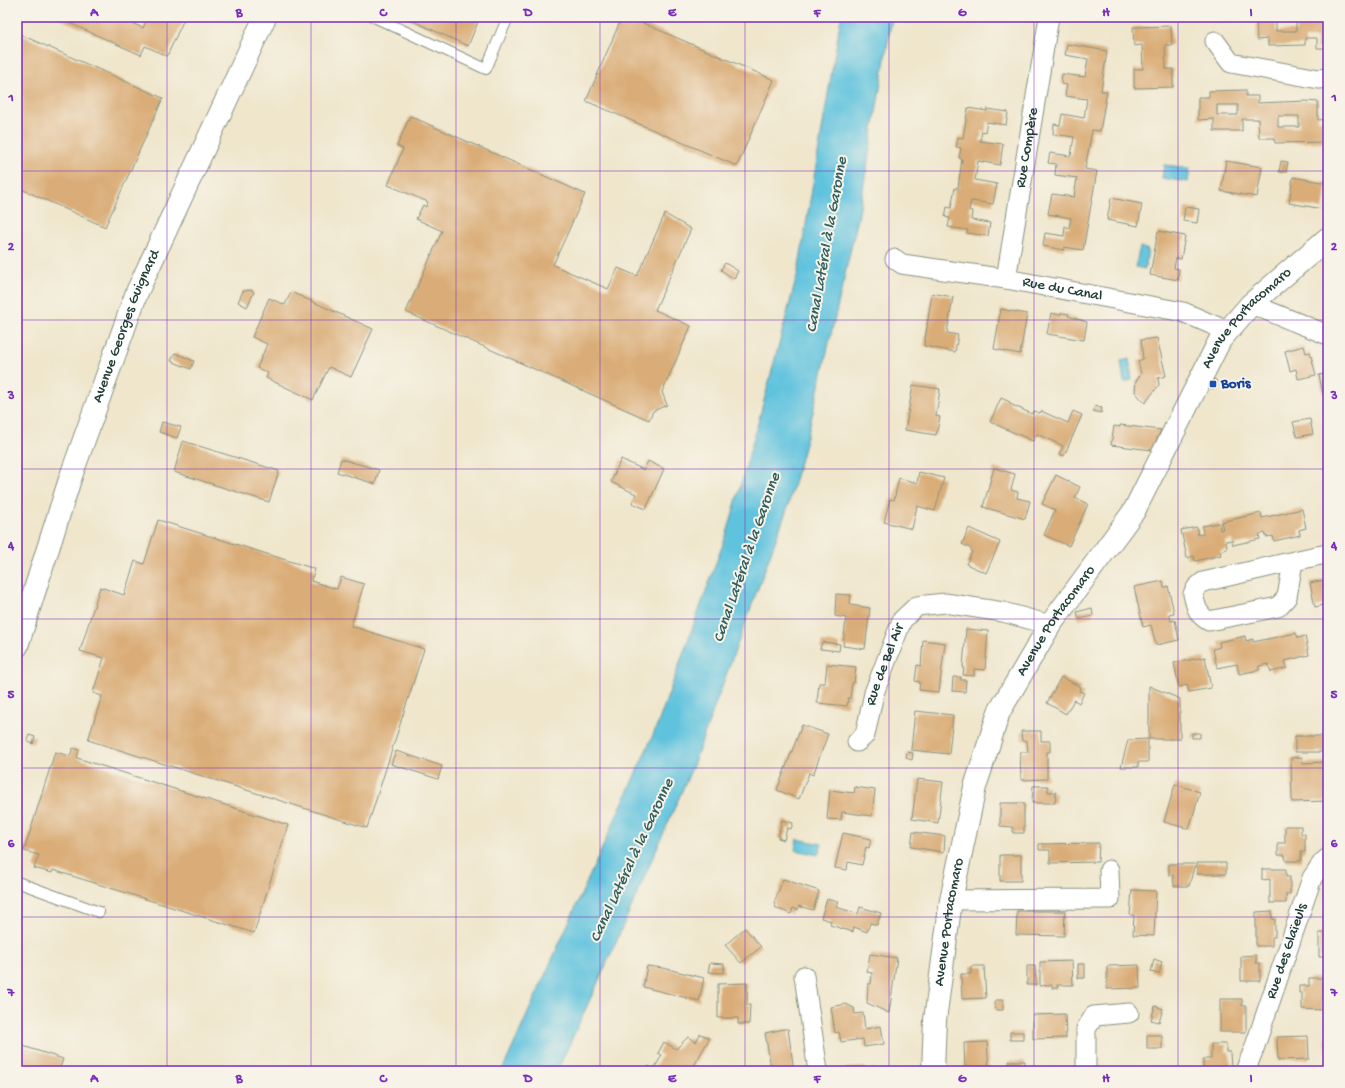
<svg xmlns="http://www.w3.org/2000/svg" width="1345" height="1088" font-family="'Gochi Hand',sans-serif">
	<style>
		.water { fill: #60c3de; stroke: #408089 }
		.building { fill: #daad78; fill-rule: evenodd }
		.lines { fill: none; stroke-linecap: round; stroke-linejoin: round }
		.service-casing { stroke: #879280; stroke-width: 12 }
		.minor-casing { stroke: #879280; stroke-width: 21 }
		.tertiary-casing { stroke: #879280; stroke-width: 24 }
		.service { stroke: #fff; stroke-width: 10 }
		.minor { stroke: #fff; stroke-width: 19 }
		.tertiary { stroke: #fff; stroke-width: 22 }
		.grid { fill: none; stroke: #7b2cbf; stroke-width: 1; stroke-opacity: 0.55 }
		.transit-dot { fill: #1a4fb4; stroke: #f7f3e8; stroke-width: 1.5 }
		.labels { text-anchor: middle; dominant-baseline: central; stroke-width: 4; stroke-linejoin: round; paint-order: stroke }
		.street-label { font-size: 15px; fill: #1f3d34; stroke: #f7f3e8 }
		.transit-label { font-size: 15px; font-weight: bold; fill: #164399; stroke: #f7f3e8; text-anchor: start }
		.water-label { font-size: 16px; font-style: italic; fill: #2f5e5e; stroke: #f7f3e8 }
		.neatline { fill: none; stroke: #7b2cbf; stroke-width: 1.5 }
		.grid-label { font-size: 13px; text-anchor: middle; font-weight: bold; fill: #7b2cbf }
	</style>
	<rect width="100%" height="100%" fill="#f7f3e8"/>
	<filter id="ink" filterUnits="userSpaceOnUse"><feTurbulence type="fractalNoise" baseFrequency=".025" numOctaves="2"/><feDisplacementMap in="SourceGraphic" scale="8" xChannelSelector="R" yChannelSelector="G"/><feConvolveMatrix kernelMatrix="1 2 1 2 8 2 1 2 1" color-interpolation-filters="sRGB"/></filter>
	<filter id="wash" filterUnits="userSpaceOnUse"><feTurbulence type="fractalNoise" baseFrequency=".012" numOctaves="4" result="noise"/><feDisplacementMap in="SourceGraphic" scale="16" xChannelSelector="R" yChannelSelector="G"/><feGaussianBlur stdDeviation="0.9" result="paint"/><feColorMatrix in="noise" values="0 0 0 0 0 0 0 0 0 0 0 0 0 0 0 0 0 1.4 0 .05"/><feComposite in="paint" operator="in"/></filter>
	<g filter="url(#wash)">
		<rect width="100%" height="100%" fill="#efe6cc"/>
		<!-- water -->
		<path class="water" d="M841 17H892L859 214 809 429 787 509 692 768 605 967 557 1071H502L657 726 728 530 758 423 798 272Z
			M1164 165 1190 168 1188 182 1162 178Z
			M1140 247 1148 250 1145 269 1135 267Z
			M1129 359 1132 380 1124 382 1121 361Z
			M797 839 822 844 818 855 795 850Z"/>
		<g id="blocks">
			<!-- building -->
			<path class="building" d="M56 17H119L143 28 148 17H185L167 56 145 46 141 55Z
				M404 17H480L468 46Z
				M622 17H629L774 80 737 166 586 101Z
				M1256 17H1316V20H1328V48H1317V38H1305V45L1268 46V39L1257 40ZM1296 20V31H1276V21Z
				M1171 26 1172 45H1165L1166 69H1173V87L1134 88V69H1143L1142 45 1134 46 1133 27Z
				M17 33 163 98 105 227 17 187Z
				M1067 44 1107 51 1101 91H1107L1100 131 1092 130 1085 169 1097 171 1083 250 1064 247V250L1043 246 1045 233 1064 236 1065 226 1069 228 1071 218 1048 214 1052 194 1074 197 1077 178 1055 175 1056 164 1048 163 1050 153 1071 156 1074 137 1053 134 1054 124 1060 125 1062 114 1084 118 1087 99 1065 96 1067 85 1061 84 1062 74 1085 77 1088 59 1065 55Z
				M1246 90V96H1258V103L1306 101 1318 102V120L1328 119V142L1275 143 1274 138H1259L1258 119H1242V131H1214V119L1198 120V97H1209V91ZM1217 105H1238V115H1217ZM1278 116H1299V127H1278Z
				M968 108 987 111V109L1008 112 1006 125 987 122 985 132 982 131 980 141 1003 144 1000 165 978 161 975 180 997 184 993 204 971 201 969 210 972 211 971 220 990 223 988 236 967 233 968 230 948 227 950 218 945 217 947 207 951 208 955 188H958L962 159 959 158 961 148 956 147 958 137 963 138Z
				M410 116 585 194 553 265 608 289 618 268 637 276 665 214 691 229 655 310 691 326 662 392 667 405 653 411 649 420 406 312 442 231 416 219 423 205 426 207 428 202 388 185 403 149 397 146Z
				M1226 161 1262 167 1257 197 1221 191Z
				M1281 161 1288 162 1286 172H1279Z
				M1293 177 1327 183 1323 209 1289 203Z
				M1111 198 1142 204 1138 226 1107 220Z
				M1185 207 1199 209 1197 223 1183 221Z
				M1158 231 1185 236 1181 259 1176 258 1174 268 1179 269 1178 280 1150 275Z
				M725 263 738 271 734 279 721 270Z
				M251 290 254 292 247 307 238 302 243 291Z
				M291 292 373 329 351 377 329 367 313 400 266 378 268 373 257 368 267 344 252 337 269 298 285 305Z
				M932 293 953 297 947 333 958 335 955 352 924 346Z
				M1001 309 1027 314 1020 354 994 349Z
				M1051 313 1060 315 1061 313 1069 314 1068 316 1087 322 1084 340 1047 334Z
				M1157 338 1166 376 1158 378 1159 385 1145 403 1135 392 1136 381 1141 374 1138 361 1143 359 1141 340Z
				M1304 346 1306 353 1310 352 1316 375 1298 379 1296 369 1290 371 1285 351Z
				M175 353 194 361 191 369 171 361Z
				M1328 373V393L1323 394 1319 375Z
				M1214 379 1217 381 1213 389 1210 387Z
				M913 385 940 389 936 416 940 417 936 435 905 430Z
				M1001 398 1010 402V404L1032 414 1034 411 1040 413 1041 411 1068 423 1073 411 1082 415 1064 456 1059 454 1063 446 1037 434 1033 441 990 422Z
				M1095 406 1102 408 1101 413 1093 411Z
				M1310 419 1313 434 1297 437 1293 422Z
				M162 422 181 427 177 438 159 432Z
				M1120 425 1161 430 1152 450 1111 445 1114 426 1120 427Z
				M183 441 279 471 269 502 174 472Z
				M341 459 379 470 375 484 337 472Z
				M621 459 644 470 648 461 664 469 646 509 632 503 636 494 611 482Z
				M994 468 1015 474 1011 490 1018 492 1017 498 1030 501 1025 519 983 507Z
				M919 472 944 478 935 511 917 506 912 529 884 522 890 499 894 500 899 478 917 483Z
				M1056 475 1080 487 1075 498 1088 504 1069 546 1044 535 1055 510 1042 504Z
				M1328 498V516H1327L1325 499Z
				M1302 509 1306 528 1299 530 1300 535 1274 541 1273 536 1266 537 1265 533 1259 534 1260 539 1233 545 1232 540 1226 541 1227 549 1220 551 1221 555 1195 561 1194 556 1187 558 1181 530 1197 527 1198 535 1203 534 1202 526 1219 523 1220 530 1223 529 1221 522 1261 513 1262 518Z
				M158 520 315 569 311 581 337 589 341 577 364 584 351 626 424 649 367 828 88 740 102 696 93 693 104 658 80 651 100 587 124 595 135 561 144 564Z
				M969 528 1000 542 986 573 966 564 972 552 970 548 962 544Z
				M1328 579V604L1315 607 1310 583Z
				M1163 581 1164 588 1168 586 1174 613 1169 614 1171 621 1175 620 1179 640 1156 645 1151 625 1143 627 1134 587Z
				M836 594 851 595 850 605 870 608 865 649 843 646 846 618 835 616Z
				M1092 608 1093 616 1079 619 1077 612Z
				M966 629 988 631 985 670 974 669V676L963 675 964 667H963Z
				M1296 633 1298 638 1305 636 1309 655 1285 661 1287 668 1271 672 1268 664 1259 666V670L1239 674 1237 664 1217 668 1213 649 1220 647 1219 642 1245 636 1246 641 1253 639V642Z
				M923 640 945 643 939 692 919 690 920 682 915 681 917 665 921 666Z
				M822 642 840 644 839 651 820 649Z
				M1205 657 1211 688 1189 692 1187 685 1179 687 1174 663Z
				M827 664 856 667 854 683H852L850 698H848L847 706 817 703 819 683H825Z
				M953 677H961V680H966L965 692 952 691Z
				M1061 677 1081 687 1079 691 1084 693 1079 703 1074 700 1066 714 1047 703Z
				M1149 686 1180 699V739H1149Z
				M915 711 953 715 949 754 911 750Z
				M802 725 828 734 813 775 809 773 799 799 777 790Z
				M1021 731H1041V741H1050V752H1047V779L1021 780 1020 752H1028L1027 741H1022Z
				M1192 733H1200V738H1192Z
				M29 735 35 737 33 744 27 741Z
				M1295 736H1327L1328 752H1295Z
				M1148 739V762H1138V767H1121L1128 740Z
				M73 748 79 750 77 758 288 825 254 933 53 870 52 873 34 868 39 855 24 851 55 752 70 756Z
				M396 751 442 766 438 779 391 764Z
				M907 752 913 753 912 760 906 758Z
				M1302 757V763L1328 762V801L1292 802 1291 758Z
				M917 779 943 782 938 823 912 819Z
				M1175 784 1200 792 1189 829 1164 822Z
				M1033 786H1048V792H1056L1055 803H1032Z
				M855 787 875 790 872 816 842 812 841 820 827 819 830 790 854 793Z
				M1000 803H1024V833H1013V827L1000 826Z
				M782 820 793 823 791 829 787 828 784 840 778 838Z
				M1285 826H1301V834H1305V852H1301V861H1286L1285 855H1278V843H1285Z
				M913 832 945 836 944 852 911 847Z
				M843 833 871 839 869 848 866 847 862 865 848 862 847 870 835 868Z
				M1099 843 1098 862 1050 863V850H1039V844Z
				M1000 855H1021V881H1000Z
				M1197 863H1226V874H1197Z
				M1169 864H1195L1189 886H1174L1173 875H1169Z
				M1262 869H1286V877H1290V894H1286V903H1270V879L1262 880Z
				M783 879 819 891 813 910 799 906 798 910 793 908 791 914 776 908 774 903Z
				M1132 890 1156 891 1154 936 1133 935 1134 915H1130Z
				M827 899 838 902 836 907 858 914 860 907 881 913 877 925 870 923 867 932 854 927 853 932 830 925 831 921 821 918Z
				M1017 911H1065L1064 936 1016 935Z
				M1272 911V919H1275V937H1272V946H1256V912Z
				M745 928 761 947 741 963 725 945Z
				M1319 933H1328V957H1319Z
				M870 954 897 958 889 1013 867 1003 868 984H871L872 973 867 972Z
				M1256 955V963H1260V981H1241V956Z
				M1154 959 1162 962 1159 974 1151 972Z
				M1072 961 1073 985H1057L1058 988H1052V985L1040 986V962Z
				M710 963 724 964V973L708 972Z
				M1078 964H1085V978H1078Z
				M1139 965 1140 988 1107 989V966Z
				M647 966 663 968 704 978 699 1001 643 987Z
				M971 966H984L986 998 962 999 961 974H971Z
				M1027 966H1035L1036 985H1027Z
				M1309 978H1323V1010L1302 1009V993H1299V986H1309Z
				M747 983V1005H750L749 1024H738V1018H718V984Z
				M1220 999H1242V1006H1246V1032H1220Z
				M995 1000H1003V1010H995Z
				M846 1004 854 1008 855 1014 863 1013 865 1029 881 1026 884 1044 864 1047 863 1039 841 1042 839 1032 835 1033 831 1007Z
				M1155 1006 1163 1009 1159 1022 1151 1020Z
				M1065 1014 1066 1038 1033 1039V1015Z
				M784 1029H788L794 1071H769L768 1067H771L765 1033Z
				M1010 1032H1023V1040H1010Z
				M700 1034 708 1037 709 1039 691 1071 684 1067 682 1071H647L649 1066 654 1069 662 1055 658 1053 664 1042 676 1049 688 1037 696 1042Z
				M1147 1035H1162V1049H1147Z
				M1308 1036 1309 1059 1278 1060 1277 1037Z
				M1326 1036H1328V1059H1327Z
				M987 1042 989 1071H965L964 1043Z
				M17 1044 63 1059 59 1071H17Z
				M1211 1044H1226V1052H1230L1231 1068H1227V1071H1203V1059H1211Z
				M1009 1061H1025V1069H1009Z
				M865 1067V1070L876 1069V1071H845V1068Z"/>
		</g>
	</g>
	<g filter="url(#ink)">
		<use href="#blocks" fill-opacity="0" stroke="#879280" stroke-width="1"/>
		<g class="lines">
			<!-- service casing -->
			<g class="service-casing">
				<path id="service" d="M374 17 486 69 508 17
					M17 882 99 912"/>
			</g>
			<!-- minor casing -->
			<g class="minor-casing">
				<g id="minor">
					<path d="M1215 41 1231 63 1319 79 1328 78"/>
					<path id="s1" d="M895 259 902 264 1006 279 1183 312 1227 331"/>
					<path id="s2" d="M1006 279 1049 17"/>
					<path d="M1251 304 1328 335"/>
					<path d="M1293 562 1287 597 1278 607 1209 621C1197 615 1196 606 1193 594L1197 587 1203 582 1316 556 1328 554"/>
					<path id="s3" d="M857 742 865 735 874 693 902 620 917 606 945 603 1003 612 1050 625"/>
					<path d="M951 900 1110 899 1109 870"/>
					<path d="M804 976 818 1071"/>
					<path d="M1086 1071V1029L1094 1016 1129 1013"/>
					<path id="s4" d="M1245 1071 1254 1049 1312 878 1323 862 1328 858"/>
				</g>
			</g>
			<!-- tertiary casing -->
			<g class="tertiary-casing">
				<g id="tertiary">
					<path id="s5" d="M17 646 71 476 137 292 265 17"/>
					<path id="s6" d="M933 1071 935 1020 951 900 975 787 999 712 1050 625 1134 511 1220 340 1251 304 1328 238"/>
				</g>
			</g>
			<!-- service -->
			<use href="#service" class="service"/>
			<!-- minor -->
			<use href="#minor" class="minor"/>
			<!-- tertiary -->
			<use href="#tertiary" class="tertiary"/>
		</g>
	</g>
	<!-- grid -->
	<path class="grid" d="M167 17V1071M311 17V1071M456 17V1071M600 17V1071M745 17V1071M889 17V1071M1034 17V1071M1178 17V1071M17 171H1328M17 320H1328M17 469H1328M17 619H1328M17 768H1328M17 917H1328"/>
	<!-- markers -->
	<rect class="transit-dot" x="1209" y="380" width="8" height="8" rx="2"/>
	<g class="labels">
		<!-- street labels -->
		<g class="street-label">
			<text stroke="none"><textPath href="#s2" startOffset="133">Rue Compère</textPath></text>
			<text stroke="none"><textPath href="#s1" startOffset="171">Rue du Canal</textPath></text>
			<text stroke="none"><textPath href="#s6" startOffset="834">Avenue Portacomaro</textPath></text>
			<text stroke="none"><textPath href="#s5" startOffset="338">Avenue Georges Guignard</textPath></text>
			<text stroke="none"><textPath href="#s6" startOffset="474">Avenue Portacomaro</textPath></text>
			<text stroke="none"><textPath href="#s3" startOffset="84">Rue de Bel Air</textPath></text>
			<text stroke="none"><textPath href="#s6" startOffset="150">Avenue Portacomaro</textPath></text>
			<text stroke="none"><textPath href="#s4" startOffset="127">Rue des Glaïeuls</textPath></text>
		</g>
		<!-- transit labels -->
		<g class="transit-label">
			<text x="1221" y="384">Boris</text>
		</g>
		<!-- water labels -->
		<g class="water-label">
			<text transform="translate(828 245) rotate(-80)">Canal Latéral à la Garonne</text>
			<text transform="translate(748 558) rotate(-71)">Canal Latéral à la Garonne</text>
			<text transform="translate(633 861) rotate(-65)">Canal Latéral à la Garonne</text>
		</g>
	</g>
	<!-- margin -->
	<rect width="1345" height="1088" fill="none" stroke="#f7f3e8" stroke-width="44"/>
	<rect x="22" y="22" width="1301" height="1044" class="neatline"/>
	<g class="grid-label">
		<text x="94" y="16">A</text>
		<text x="239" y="16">B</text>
		<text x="383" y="16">C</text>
		<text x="528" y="16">D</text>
		<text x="672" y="16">E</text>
		<text x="817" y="16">F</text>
		<text x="962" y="16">G</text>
		<text x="1106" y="16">H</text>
		<text x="1251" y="16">I</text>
		<text x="11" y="101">1</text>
		<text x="1334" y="101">1</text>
		<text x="11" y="250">2</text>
		<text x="1334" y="250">2</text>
		<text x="11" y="399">3</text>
		<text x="1334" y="399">3</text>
		<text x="11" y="549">4</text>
		<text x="1334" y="549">4</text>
		<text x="11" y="698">5</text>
		<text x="1334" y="698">5</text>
		<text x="11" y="847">6</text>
		<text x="1334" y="847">6</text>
		<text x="11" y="996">7</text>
		<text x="1334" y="996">7</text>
		<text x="94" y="1082">A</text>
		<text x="239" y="1082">B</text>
		<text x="383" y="1082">C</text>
		<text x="528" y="1082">D</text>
		<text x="672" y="1082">E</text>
		<text x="817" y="1082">F</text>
		<text x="962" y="1082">G</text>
		<text x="1106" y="1082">H</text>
		<text x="1251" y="1082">I</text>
	</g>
</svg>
